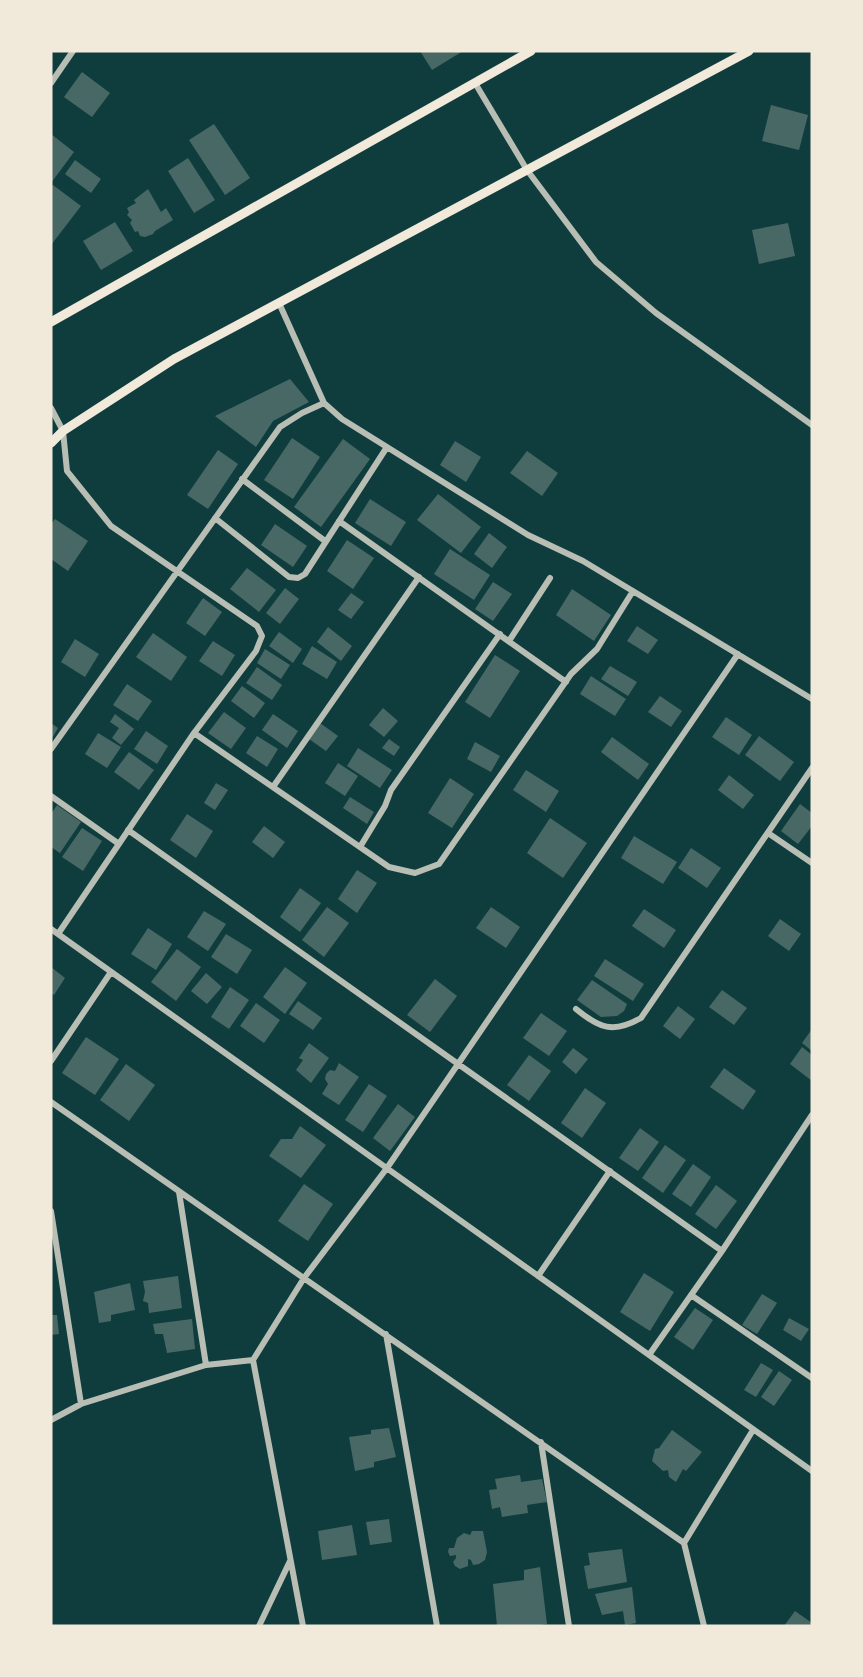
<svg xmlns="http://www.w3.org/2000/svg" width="863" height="1677" font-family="'Varela Round',sans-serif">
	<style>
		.building { fill: #486865 }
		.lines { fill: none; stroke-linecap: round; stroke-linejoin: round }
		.minor { stroke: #b8beb3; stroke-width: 6 }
		.primary { stroke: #f1e9da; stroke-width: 9 }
	</style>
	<rect width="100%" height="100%" fill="#0f3d3e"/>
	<!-- building -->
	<path class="building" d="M420 51H463L432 70Z
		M82 72 110 93 92 117 64 97Z
		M771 105 808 115 799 150 762 141Z
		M214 124 250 178 225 195 189 140Z
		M51 134 74 152 51 183Z
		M188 158 215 200 194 213 168 171Z
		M75 160 101 179 91 193 65 174Z
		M53 185 81 206 51 245V187Z
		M148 189 161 212 166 208 173 220 155 231 153 234 145 237 140 236 138 231 135 232 130 223 132 220 127 215 129 212 127 208 136 203 134 200Z
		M115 222 133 251 101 270 83 241Z
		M788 223 795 256 759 264 752 230Z
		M290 379 309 402 273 421 256 447 215 416Z
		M292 438 320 457 293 499 264 480Z
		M343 439 370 459 321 527 294 507Z
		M455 441 481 457 466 482 440 465Z
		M218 450 238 464 208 509 187 495Z
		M527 451 558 473 542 496 510 473Z
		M438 494 481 527 461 553 417 520Z
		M370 499 406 522 391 546 355 523Z
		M55 519 88 541 68 571 51 559V524Z
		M275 524 307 546 293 567 261 545Z
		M489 533 507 547 492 568 474 554Z
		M347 540 374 558 353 589 327 571Z
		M450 549 490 575 474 600 434 574Z
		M247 568 276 590 259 612 230 589Z
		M493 582 512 594 493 621 475 609Z
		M285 588 299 599 280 624 266 613Z
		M572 589 611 615 594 641 556 615Z
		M351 593 364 602 351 619 338 610Z
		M203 598 222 612 205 636 186 623Z
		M637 626 658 640 648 654 627 641Z
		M328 627 352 646 341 661 317 642Z
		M279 632 302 649 293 663 269 646Z
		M153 633 187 657 171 681 136 657Z
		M75 639 99 654 85 677 61 662Z
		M213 641 235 655 222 676 199 661Z
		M312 646 337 662 327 679 302 664Z
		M265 649 290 665 281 679 257 663Z
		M495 655 520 671 490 718 465 702Z
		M610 666 637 682 628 696 601 679Z
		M257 667 282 685 272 700 246 683Z
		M591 676 626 699 615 716 580 694Z
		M127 684 152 701 138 721 113 705Z
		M242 686 265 703 254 718 231 701Z
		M660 696 682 711 671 727 648 712Z
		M383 708 398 721 384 737 369 725Z
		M224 712 246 728 231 749 208 733Z
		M115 714 134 729 121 745 112 738 119 728 110 722Z
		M273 714 298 731 287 748 262 730Z
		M726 717 752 735 739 755 712 737Z
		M51 723 58 728 51 740Z
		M320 723 338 736 326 751 309 739Z
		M146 731 168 746 157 764 134 749Z
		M98 733 121 747 107 768 85 754Z
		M257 736 278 749 267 767 246 753Z
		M759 736 794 762 780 781 745 755Z
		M612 737 649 764 638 780 601 752Z
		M389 739 400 747 394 756 382 748Z
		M475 742 500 756 491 772 467 759Z
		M358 748 392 770 380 788 347 766Z
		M129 752 154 770 139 790 114 772Z
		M338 763 358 776 345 796 325 783Z
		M526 770 559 791 546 812 513 790Z
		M729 775 754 795 743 809 718 790Z
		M450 778 474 794 452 828 428 813Z
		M216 783 228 790 215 810 204 803Z
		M350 797 374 812 367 824 343 808Z
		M800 804 812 813V826L798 844 781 831Z
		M57 805 81 822 60 853 51 847V814Z
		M187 814 213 831 196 858 170 840Z
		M550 818 587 843 563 878 527 853Z
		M264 826 285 842 273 858 252 842Z
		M82 828 102 841 83 871 62 857Z
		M634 836 677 862 663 884 621 858Z
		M691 848 721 868 707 888 678 868Z
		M357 870 377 883 357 913 338 899Z
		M300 888 321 903 300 932 280 917Z
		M327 907 349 923 324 957 302 940Z
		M491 907 520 927 506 948 476 928Z
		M644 909 676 930 664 948 632 926Z
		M204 911 226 924 208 951 187 937Z
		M780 919 801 934 789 951 768 936Z
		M148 928 172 944 156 970 131 954Z
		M226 934 252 950 237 974 211 957Z
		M177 949 201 967 176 1001 151 982Z
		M605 959 644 984 633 1001 594 976Z
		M51 967 65 978 54 995 51 993Z
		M285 967 307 983 285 1014 263 997Z
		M206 973 222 987 207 1004 191 991Z
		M435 979 457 996 430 1032 407 1015Z
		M592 980 627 1004 624 1011 617 1016 601 1017 577 1000Z
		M230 987 249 1000 229 1029 211 1017Z
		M722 990 747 1008 734 1025 709 1007Z
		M298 1001 322 1018 313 1030 289 1014Z
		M256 1003 280 1020 264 1043 240 1026Z
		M678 1006 695 1019 680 1039 663 1026Z
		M541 1013 567 1031 549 1056 523 1038Z
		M812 1029V1051L802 1043Z
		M86 1037 119 1059 95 1095 62 1073Z
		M309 1043 329 1058 311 1083 296 1070 303 1060 299 1058Z
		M802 1047 812 1055V1081L790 1064Z
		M573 1048 588 1059 576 1074 562 1062Z
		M529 1055 551 1071 529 1101 507 1085Z
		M339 1063 359 1077 339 1105 322 1094 328 1084 325 1079 326 1074 330 1070 335 1071Z
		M126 1064 155 1085 129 1121 100 1100Z
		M724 1068 756 1091 743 1110 710 1087Z
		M369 1084 387 1096 363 1132 345 1120Z
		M585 1088 606 1103 582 1138 561 1123Z
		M398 1104 415 1117 390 1151 373 1138Z
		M300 1126 326 1145 301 1178 269 1156 281 1139H292Z
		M640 1128 659 1142 638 1171 619 1158Z
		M665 1145 686 1160 663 1193 642 1178Z
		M693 1164 711 1177 691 1207 672 1194Z
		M304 1184 333 1204 308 1241 278 1221Z
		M716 1185 737 1201 716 1229 695 1214Z
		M644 1273 674 1292 650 1331 620 1312Z
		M178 1276 182 1308 149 1313 148 1303 143 1301 145 1292 143 1281Z
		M130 1283 135 1310 111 1315V1321L99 1323 94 1292Z
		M762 1294 777 1303 757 1334 742 1325Z
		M695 1308 713 1320 693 1350 674 1337Z
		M51 1315H57L59 1334 51 1335Z
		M789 1318 809 1329 801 1341 783 1330Z
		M192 1319 195 1349 167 1353 163 1334H155L153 1324Z
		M761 1363 773 1370 756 1397 744 1390Z
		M779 1371 792 1380 774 1406 761 1397Z
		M389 1428 396 1457 374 1462V1467L355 1471 349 1437 371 1434V1430Z
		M672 1430 702 1452 686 1471 683 1469 676 1482 669 1477 668 1470 663 1471 652 1461 655 1449 659 1448Z
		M520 1475 521 1482 542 1479 547 1502 527 1505 528 1513 502 1517 500 1507 492 1509 489 1490 497 1489 495 1479Z
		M389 1519 392 1542 370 1545 366 1522Z
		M352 1525 357 1555 322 1560 318 1531Z
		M472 1531H483L487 1552 485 1560 479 1564 473 1565 471 1560 468 1559V1566L460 1569 455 1566 453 1562 456 1558V1555L450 1556 448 1552 449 1548H454L457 1538 464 1533 470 1535Z
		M622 1549 627 1582 588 1589 584 1566 590 1565 588 1553Z
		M540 1567 547 1624 533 1626H497L493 1584 524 1580V1570Z
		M632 1587 636 1623 625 1625 623 1611 602 1615 595 1594Z
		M795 1611 812 1623V1626H784Z"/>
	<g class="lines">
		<!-- minor -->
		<path class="minor" d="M51 83 73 51
			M475 83 527 170 596 262 656 313 812 425
			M279 303 324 403 342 419 528 535 583 561 812 699
			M51 408 63 431 67 471 111 526 257 626 262 636 256 651 194 733 58 934
			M242 479 325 541
			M215 518 289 577 298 578 305 574 387 447
			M339 521 566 682
			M509 641 550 578
			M194 733 389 867 415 873 439 864 571 674 597 649 633 591
			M51 749 280 427 302 413 324 403
			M273 787 419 577
			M51 796 119 844
			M128 830 722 1251
			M768 833 812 863
			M360 847 385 806 391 790 500 634
			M51 929 812 1471
			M576 1009C599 1028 613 1034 641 1018L812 768
			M51 1061 111 972
			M51 1102 684 1543 704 1626
			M179 1192 206 1365
			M51 1211 81 1404
			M538 1276 610 1171
			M691 1295 812 1378
			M386 1334 437 1626
			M649 1355 722 1251 812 1115
			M51 1420 81 1404 206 1365 253 1360
			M541 1442 569 1626
			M684 1543 753 1430
			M259 1626 290 1561
			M303 1626 253 1360 304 1278 387 1168 738 654"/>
		<!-- primary -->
		<path class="primary" d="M51 322 531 51
			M51 443 63 431 174 359 749 51"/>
	</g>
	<!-- border -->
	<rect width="863" height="1677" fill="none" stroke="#f1e9da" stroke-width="105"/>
</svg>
